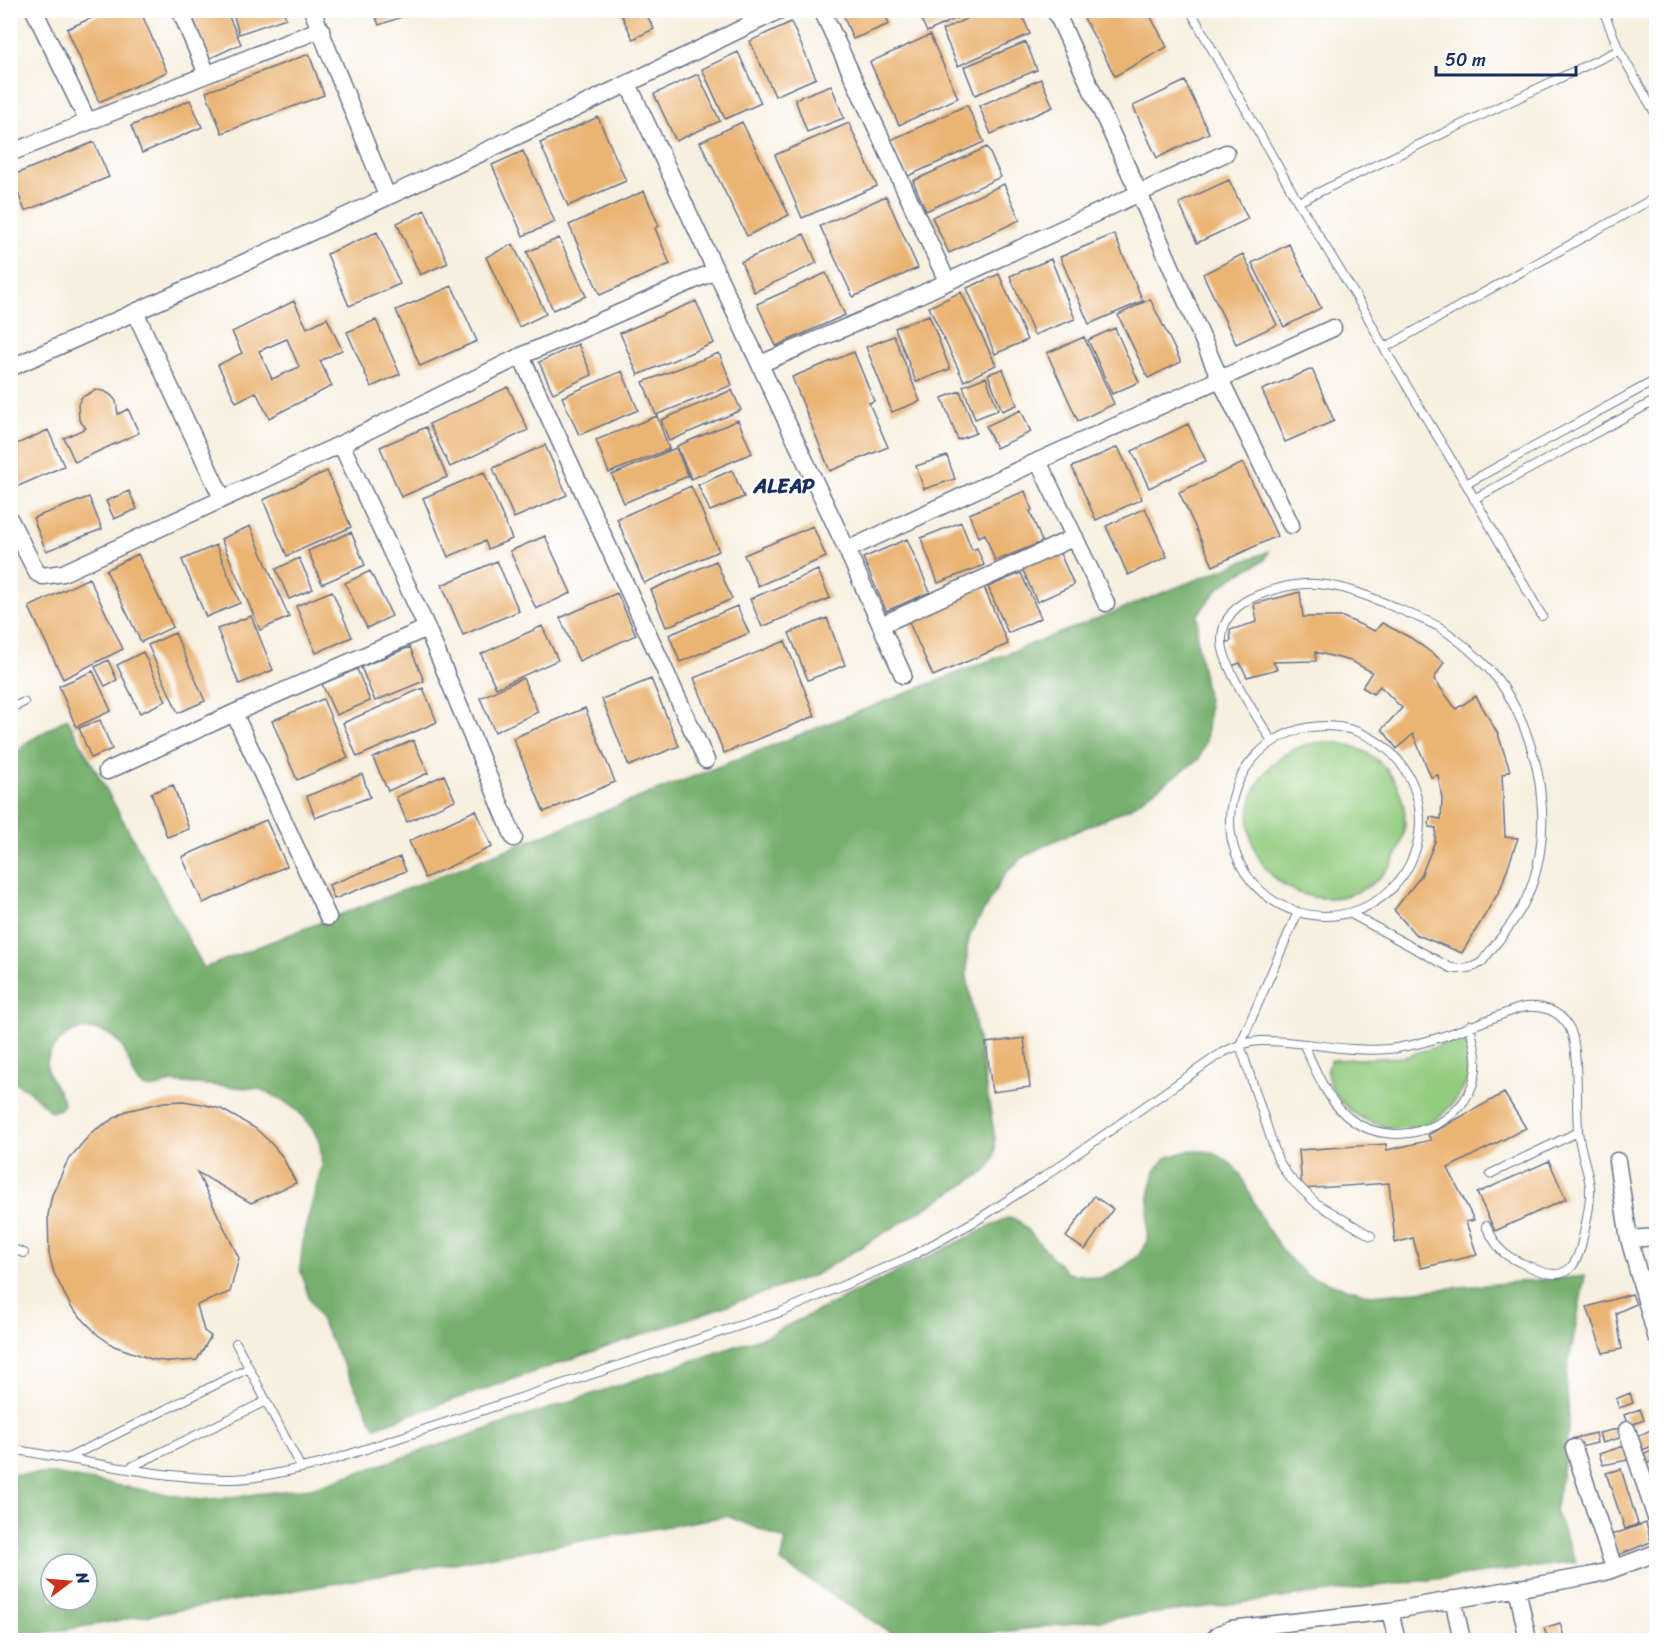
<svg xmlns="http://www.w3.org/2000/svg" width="1667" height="1651" font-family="Sriracha,sans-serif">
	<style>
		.green { fill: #94cc80; stroke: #587e6f; stroke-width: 1.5 }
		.forest { fill: #77b06e; stroke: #497066; stroke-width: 1.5; fill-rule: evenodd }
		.building { fill: #eab473; fill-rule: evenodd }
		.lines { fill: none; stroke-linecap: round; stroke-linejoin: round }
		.lane-casing { stroke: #68738c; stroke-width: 10 }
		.street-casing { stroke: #68738c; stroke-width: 19 }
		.lane { stroke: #fff; stroke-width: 8 }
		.street { stroke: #fff; stroke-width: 16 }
		.labels { text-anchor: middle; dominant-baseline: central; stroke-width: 5; stroke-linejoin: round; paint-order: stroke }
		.neighbourhood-label { font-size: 21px; font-weight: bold; fill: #1b2f5e; stroke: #fff }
	</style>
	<rect width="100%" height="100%" fill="#fff"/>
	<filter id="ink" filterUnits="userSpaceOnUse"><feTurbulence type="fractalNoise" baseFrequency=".0167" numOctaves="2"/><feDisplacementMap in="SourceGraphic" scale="12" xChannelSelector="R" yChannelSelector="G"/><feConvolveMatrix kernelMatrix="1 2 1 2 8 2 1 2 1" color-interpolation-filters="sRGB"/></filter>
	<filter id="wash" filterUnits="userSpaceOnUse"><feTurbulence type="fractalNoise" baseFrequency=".008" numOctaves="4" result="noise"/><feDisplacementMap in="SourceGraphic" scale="24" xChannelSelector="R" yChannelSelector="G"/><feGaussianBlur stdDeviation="1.35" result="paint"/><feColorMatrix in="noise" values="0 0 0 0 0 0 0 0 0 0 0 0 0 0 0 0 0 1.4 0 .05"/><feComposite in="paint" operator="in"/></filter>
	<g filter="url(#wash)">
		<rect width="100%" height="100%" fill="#f7f0e0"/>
		<!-- green -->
		<path class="green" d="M1249 820a78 78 0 1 1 156 0a78 78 0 1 1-156 0Z
			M1459 1039C1468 1042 1468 1049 1469 1058 1471 1074 1465 1089 1455 1101 1448 1109 1440 1118 1431 1122 1398 1137 1354 1123 1336 1094 1329 1084 1323 1070 1332 1060L1404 1057Z"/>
		<!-- forest -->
		<path class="forest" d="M1269 551 1265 560 1233 577 1218 589 1198 614 1197 640 1209 707 1206 742 1199 759 1128 809 1045 845 1023 857 1005 874 970 935 967 948V976L995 1138C996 1153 995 1161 985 1172L815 1275 375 1427 308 1295 300 1268 304 1233 322 1166 320 1144 314 1131 301 1114 291 1106 278 1098 260 1089 171 1082C163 1085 152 1091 144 1087 132 1080 130 1058 122 1047 107 1025 76 1024 58 1042 52 1048 46 1058 47 1067 48 1081 61 1090 64 1104L60 1109 51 1112 28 1090 11 1080V768L21 748 29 741 67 718 204 968Z
			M1191 1150 1213 1152 1230 1163 1240 1174 1265 1225 1283 1252 1306 1275 1336 1285 1371 1295 1585 1276 1566 1378 1569 1420 1566 1449 1555 1511 1576 1562 936 1640H902L781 1562 786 1540 727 1516 11 1639V1474H54L201 1500 311 1488 766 1336 1007 1218 1014 1219 1020 1222 1067 1273 1100 1278 1122 1268 1138 1256 1147 1242 1149 1196 1155 1171 1166 1158ZM51 1564H87V1600H51Z"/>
		<g id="blocks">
			<!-- building -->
			<path class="building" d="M109 10H140L167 72 99 102 67 29Z
				M209 10H226L241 44 204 61 186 21Z
				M232 10H283L286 18 239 34Z
				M373 10H418V11L379 25Z
				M619 10H644L654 29 633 39Z
				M841 10H883L889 24 853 39Z
				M917 10H974L927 32Z
				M985 10H1020L1030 34 958 66 942 30Z
				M1092 10H1147L1167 47 1115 76 1083 16Z
				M791 22 816 78 775 96 750 41Z
				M930 35 958 98 899 125 870 62Z
				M1026 42 1037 70 975 95 964 67Z
				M738 52 761 103 725 119 702 69Z
				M309 54 324 95 222 133 206 92Z
				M698 74 720 121 676 141 654 94Z
				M1041 79 1053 107 991 134 979 106Z
				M1185 81 1209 133 1157 158 1133 106Z
				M831 85 844 118 807 132 795 99Z
				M190 100 202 127 142 153 131 126Z
				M967 105 984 142 908 176 891 140Z
				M598 117 626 181 568 206 540 143Z
				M742 122 789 215 747 236 700 142Z
				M849 123 877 186 802 218 775 155Z
				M94 142 109 177 25 211 11 176Z
				M987 147 1001 177 926 211 913 181Z
				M523 151 555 222 523 236 492 165Z
				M1229 180 1248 219 1197 243 1179 203Z
				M1004 184 1020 220 949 253 932 217Z
				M644 191 659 226 655 228 670 264 600 295 569 225Z
				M886 196 918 268 853 297 820 226Z
				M425 210 448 263 420 275 397 223Z
				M377 232 400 284 349 306 327 254Z
				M804 234 817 263 754 292 741 262Z
				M1114 234 1143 301 1089 324 1060 257Z
				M559 238 586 296 553 310 527 252Z
				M513 244 546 314 519 327 486 257Z
				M1289 244 1321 308 1284 327 1252 263Z
				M1243 254 1277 325 1236 344 1203 274Z
				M1051 259 1075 319 1034 335 1010 276Z
				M826 273 845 315 776 346 757 304Z
				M999 274 1027 340 995 354 967 288Z
				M452 286 477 341 420 366 396 310Z
				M961 292 996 365 964 381 929 307Z
				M1150 299 1181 362 1148 378 1118 315Z
				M294 301 307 328 327 318 342 350 320 361 332 386 269 418 256 392 236 402 218 365 242 353 232 332ZM287 339 299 367 272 379 259 351Z
				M696 301 714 343 638 375 620 333Z
				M929 315 950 369 916 382 895 328Z
				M376 320 400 374 371 387 347 332Z
				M1115 328 1139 382 1112 394 1088 340Z
				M894 336 920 401 892 412 866 347Z
				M1084 337 1114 404 1078 421 1047 353Z
				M578 344 592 375 553 393 539 362Z
				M854 352 874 401 869 403 888 447 830 471 792 377Z
				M719 353 732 385 656 415 643 382Z
				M1003 369 1017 405 1002 411 988 374Z
				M1312 369 1334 421 1285 442 1262 390Z
				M622 371 638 410 579 435 562 397Z
				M986 377 998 410 975 419 963 386Z
				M508 387 528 430 450 467 429 424Z
				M96 390 104 391 111 395 116 401 118 414 128 409 139 433 75 462 64 438 86 428 79 420 78 404 82 397Z
				M732 390 741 410 669 441 661 420Z
				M960 391 976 433 958 440 942 398Z
				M1021 410 1031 432 996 448 986 426Z
				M657 416 669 449 609 473 596 440Z
				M738 420 752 453 691 479 677 446Z
				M1188 424 1206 461 1149 488 1132 451Z
				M426 427 447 477 401 497 380 447Z
				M48 430 64 466 14 488 10 481V447Z
				M545 445 567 495 514 518 493 468Z
				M1118 447 1142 499 1096 520 1072 467Z
				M676 448 688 476 624 503 612 475Z
				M947 456 955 479 924 489 916 466Z
				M1243 463 1277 536 1213 566 1179 492Z
				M732 470 744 497 710 511 698 485Z
				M327 471 351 527 287 556 263 500Z
				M484 472 512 539 488 549 485 541 448 557 423 498Z
				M691 486 719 551 644 583 617 519Z
				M129 491 137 509 114 519 106 501Z
				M1025 491 1032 510 1030 511 1042 542 995 561 985 534 978 537 969 514Z
				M89 497 102 529 46 551 33 518Z
				M1145 508 1167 557 1128 575 1106 526Z
				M961 522 972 550 977 548 984 565 938 583 921 538Z
				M250 526 289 617 260 630 221 539Z
				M813 526 826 557 758 586 744 555Z
				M351 532 365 565 322 584 308 551Z
				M545 536 571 593 536 609 510 551Z
				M907 539 930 592 886 611 863 558Z
				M216 545 240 603 206 617 182 560Z
				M1058 549 1074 585 1037 602 1021 566Z
				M138 554 173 627 141 642 106 570Z
				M299 558 313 589 289 599 276 569Z
				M497 561 519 611 463 635 442 585Z
				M716 561 732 599 666 627 651 590Z
				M818 570 830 598 762 627 750 599Z
				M370 571 392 616 367 628 345 583Z
				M1021 573 1041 618 1008 633 988 587Z
				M89 578 123 649 63 679 29 607Z
				M983 585 1008 644 933 676 907 618Z
				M332 591 352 637 316 653 296 606Z
				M1300 592 1303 617H1343L1375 631 1382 623 1411 638 1444 662 1434 679 1456 709 1476 696 1498 734 1510 771 1502 775 1505 837 1518 838 1500 890 1462 953 1415 934 1394 910 1421 876 1435 841 1436 828 1429 827 1430 817 1441 819 1442 798 1438 775 1431 777 1413 734 1397 749 1382 729 1402 708 1380 686 1373 694 1362 687 1372 672 1351 661 1315 652 1316 661 1273 662 1277 669 1247 677 1240 663 1232 666 1225 643 1231 641 1230 630 1257 622 1254 604Z
				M617 593 636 635 579 661 560 618Z
				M737 606 749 633 680 662 669 635Z
				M251 616 273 670 239 684 217 629Z
				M827 618 845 665 808 680 789 633Z
				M542 626 558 660 496 688 481 654Z
				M175 633 205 701 178 713 148 645Z
				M785 641 815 716 724 753 694 678Z
				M410 647 424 681 375 701 361 667Z
				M143 652 166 701 140 713 117 665Z
				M108 660 117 680 105 686 95 667Z
				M357 669 370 701 336 715 322 684Z
				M93 671 111 711 76 727 59 686Z
				M523 678 538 712 495 732 480 698Z
				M651 679 679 746 629 766 602 699Z
				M423 688 437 722 357 757 343 723Z
				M323 699 348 758 297 780 272 721Z
				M585 708 615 782 544 812 513 738Z
				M100 720 112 749 91 758 79 728Z
				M413 740 428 773 388 791 373 758Z
				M362 774 370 797 315 818 307 796Z
				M444 775 455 800 407 822 396 797Z
				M173 785 189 829 167 837 151 793Z
				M476 810 492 847 425 878 409 841Z
				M266 820 287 866 203 903 182 857Z
				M400 857 406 871 334 899 329 885Z
				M1024 1038 1030 1087 992 1092 986 1043Z
				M1504 1093 1526 1128 1448 1168 1474 1220 1466 1222 1477 1255 1421 1268 1413 1238 1395 1243 1389 1183 1302 1189 1299 1150 1386 1144 1387 1150 1431 1140 1428 1135Z
				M183 1101 202 1104 221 1109 255 1128 269 1141 282 1156 296 1183 251 1203 197 1172 239 1258 230 1292 197 1305 204 1331 211 1336 197 1360 170 1362 151 1359 114 1346 98 1335 71 1307 54 1273 49 1254 48 1215 52 1195 68 1160 93 1131 126 1111 164 1102Z
				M1549 1161 1566 1199 1495 1231 1477 1193Z
				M1094 1196 1113 1209 1085 1250 1066 1237Z
				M1632 1294 1636 1304 1616 1313 1622 1349 1603 1353 1587 1307Z
				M1630 1393 1633 1403 1619 1408 1616 1399Z
				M1640 1409 1644 1420 1628 1426 1624 1415Z
				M1621 1428 1623 1437 1602 1443 1599 1433Z
				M1652 1429 1656 1441 1648 1448 1640 1450 1635 1438Z
				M1595 1433 1597 1443 1577 1448 1572 1439Z
				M1624 1446 1628 1460 1603 1465 1599 1454Z
				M1653 1450 1656 1458 1644 1466 1639 1457Z
				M1621 1469 1638 1524 1625 1529 1606 1473Z
				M1646 1523 1651 1542 1618 1555 1611 1535Z
				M1560 1623 1565 1640H1548L1544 1628Z"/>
		</g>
	</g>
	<g filter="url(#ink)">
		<use href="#blocks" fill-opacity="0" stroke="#68738c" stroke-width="1.5"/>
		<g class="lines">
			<!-- lane casing -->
			<g class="lane-casing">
				<path id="lane" d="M1190 10 1298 202
					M1603 10 1619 50 1656 115
					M1384 348 1656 197
					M1466 484 1656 380
					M1474 499 1656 400
					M1542 616 1466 484 1384 348 1363 308 1298 202 1619 50
					M10 709 24 702
					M1230 821a95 95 0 1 1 190 0a95 95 0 1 1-190 0Z
					M1271 740C1257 715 1221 666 1222 639 1222 618 1238 603 1256 596 1271 590 1287 585 1304 584 1340 582 1375 599 1408 613 1419 618 1431 622 1441 628 1457 639 1473 652 1486 666 1517 697 1538 755 1541 797 1545 833 1540 875 1522 907 1511 927 1495 944 1482 962 1471 969 1463 970 1451 968L1351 914
					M1297 914 1240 1045 1278 1160 1289 1177 1316 1203 1371 1236
					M1304 1045C1316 1071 1328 1104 1353 1121 1396 1150 1465 1128 1475 1075 1479 1059 1473 1042 1470 1025
					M1490 1174 1578 1132
					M10 1248 24 1253
					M236 1343 301 1468
					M10 1449C81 1460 153 1477 225 1479 256 1480 289 1470 320 1464L781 1312 910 1257 977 1220 1045 1176 1217 1056C1230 1048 1244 1042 1260 1041 1302 1040 1346 1053 1388 1049 1431 1045 1479 1022 1520 1008 1539 1004 1560 1009 1570 1029 1579 1049 1576 1105 1578 1129 1579 1149 1588 1168 1590 1187 1591 1201 1588 1214 1585 1228 1579 1258 1573 1286 1535 1269 1504 1255 1502 1257 1486 1226
					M68 1458 249 1368
					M129 1468 266 1401"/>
			</g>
			<!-- street casing -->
			<g class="street-casing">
				<path id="street" d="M34 10 88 122
					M180 10 207 74
					M312 10 387 196
					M822 10 947 281
					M1055 10 1139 193 1220 379 1291 525
					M628 84 847 550 903 675
					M10 153 321 29
					M135 312 222 498
					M521 356 706 760
					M760 364 891 308 1226 153
					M10 368C269 253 526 134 780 10
					M341 444 427 628 514 838
					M1038 461 1106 603
					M10 520 37 573 43 576 63 573 341 444 521 356 715 271
					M847 550 1038 461 1333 328
					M881 625 1075 537
					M234 713 328 917
					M107 771 234 713 427 628
					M1617 1161 1629 1239
					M1656 1237 1629 1239 1656 1336
					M1627 1430 1656 1518
					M1574 1448 1614 1568
					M1517 1588 1528 1640
					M1453 1599 1462 1640
					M1390 1611 1397 1640
					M1213 1640 1219 1634 1231 1629 1390 1611 1588 1576 1605 1572 1656 1553"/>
			</g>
			<!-- lane -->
			<use href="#lane" class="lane"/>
			<!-- street -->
			<use href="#street" class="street"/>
		</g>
	</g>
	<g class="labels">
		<!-- neighbourhood labels -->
		<g class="neighbourhood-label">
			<text x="784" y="486">ALEAP</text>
		</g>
	</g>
	<!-- margin -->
	<rect width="1667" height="1651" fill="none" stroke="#fff" stroke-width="36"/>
	<!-- north arrow -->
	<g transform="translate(69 1582) rotate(74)"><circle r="28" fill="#ffffff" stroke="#a4acbf" stroke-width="1.5"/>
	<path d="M0-4.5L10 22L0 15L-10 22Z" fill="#c8321e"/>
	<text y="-9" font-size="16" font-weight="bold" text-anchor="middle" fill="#1b2f5e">N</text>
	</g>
	<!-- scale -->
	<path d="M1436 66v9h140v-9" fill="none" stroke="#1b2f5e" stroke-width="3"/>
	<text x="1445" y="66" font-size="18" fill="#1b2f5e" stroke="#ffffff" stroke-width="4.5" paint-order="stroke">50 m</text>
</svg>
